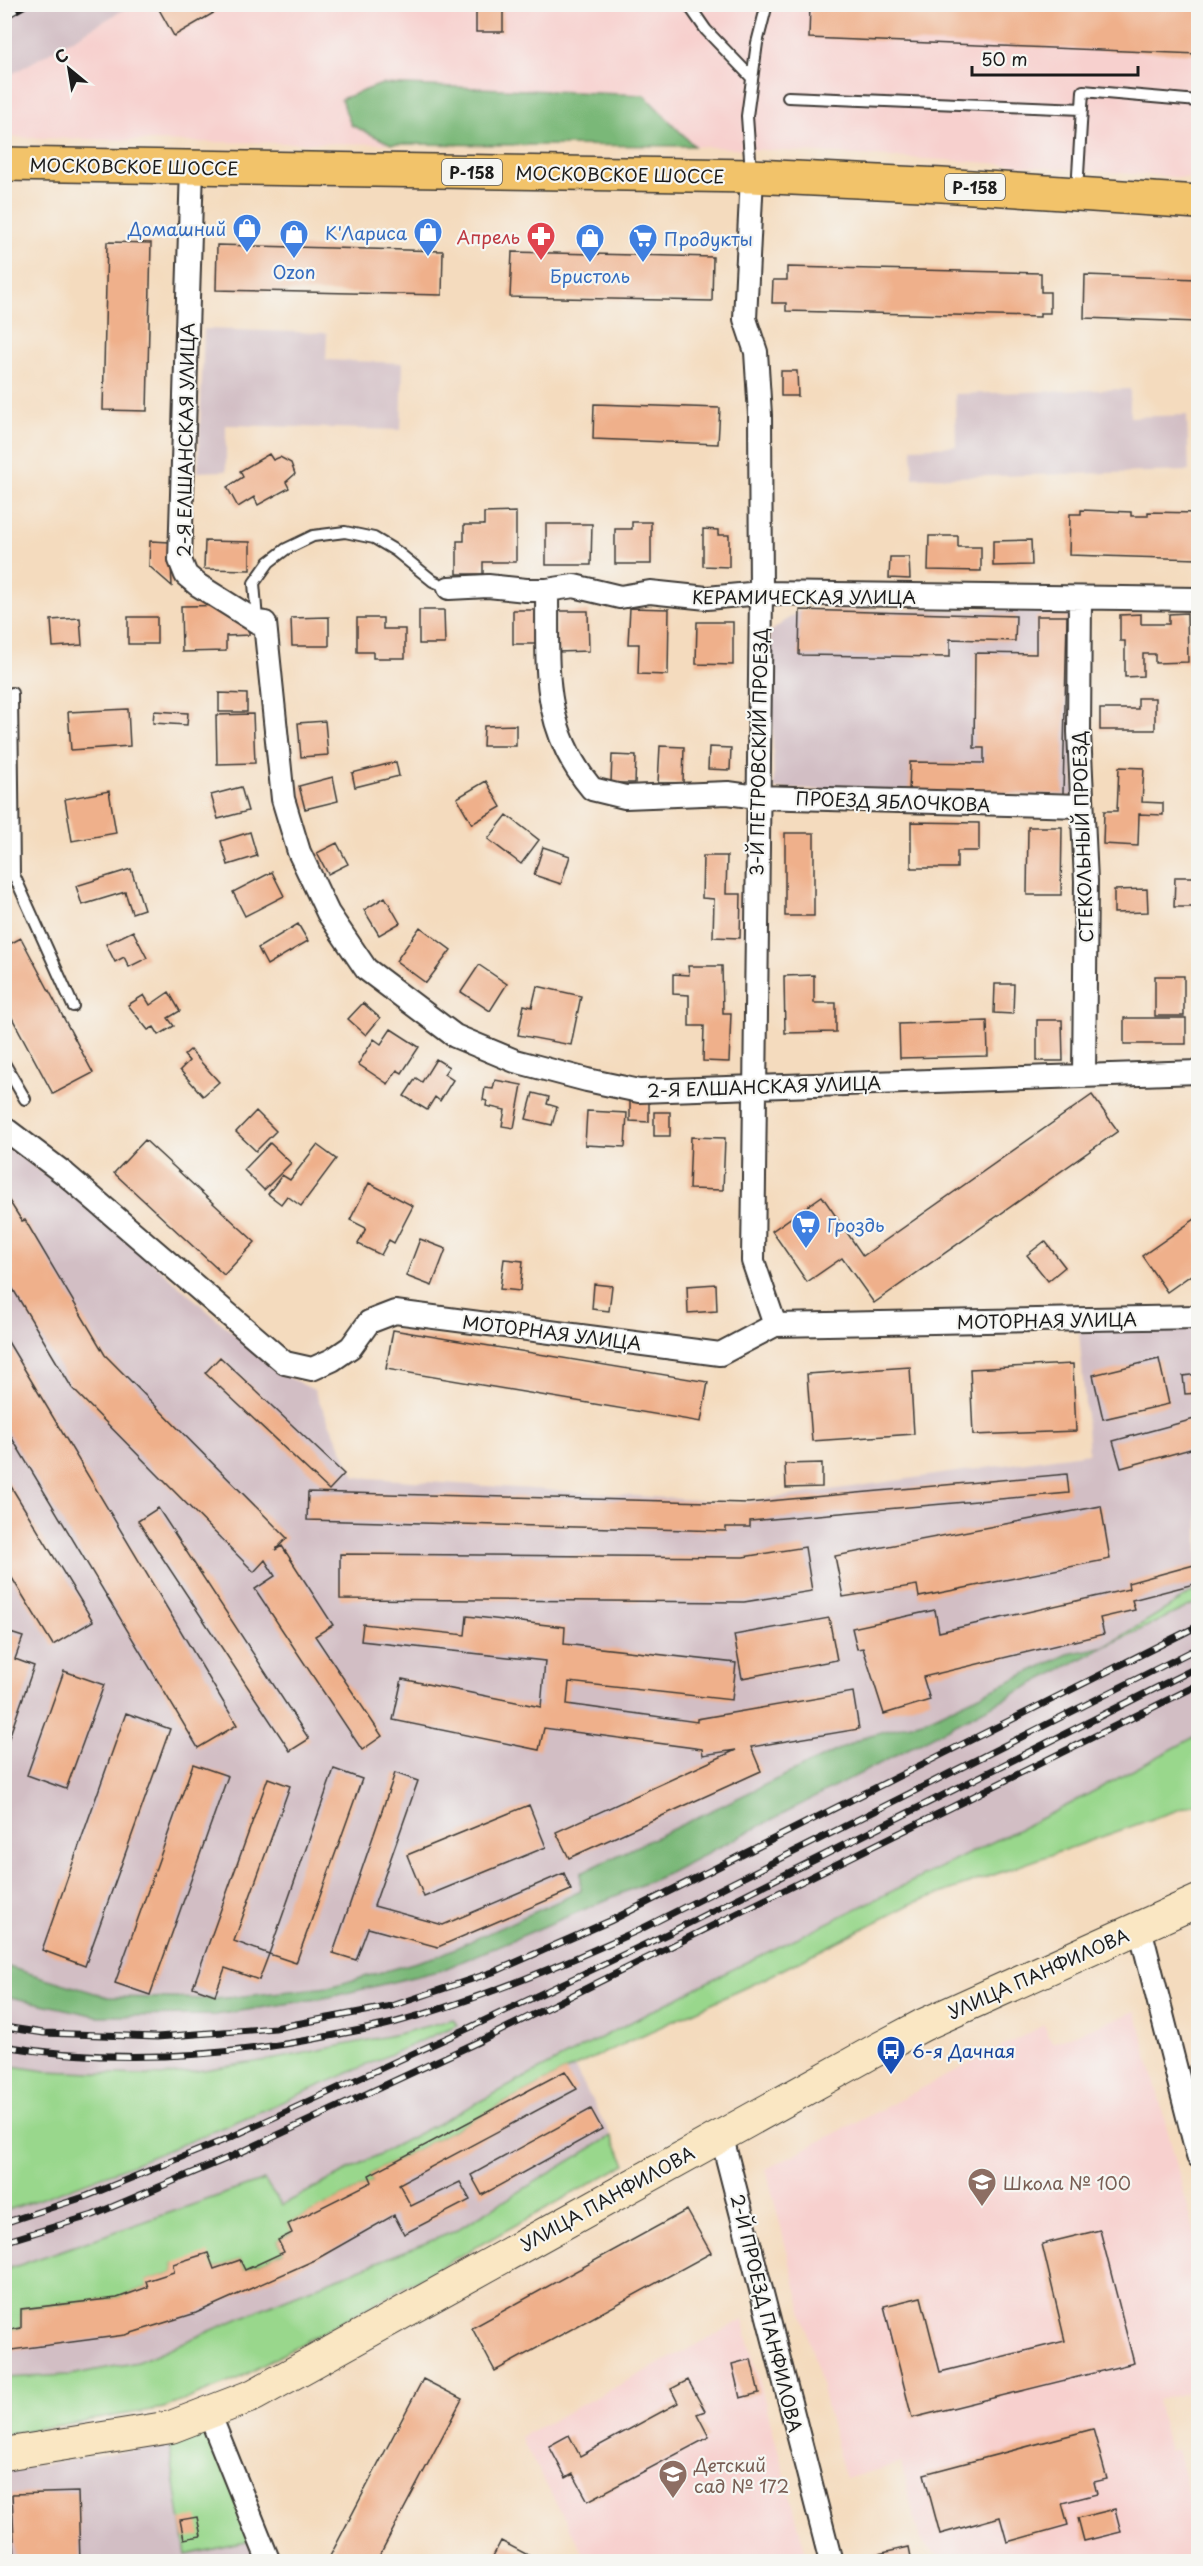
<svg xmlns="http://www.w3.org/2000/svg" width="1203" height="2566" font-family="'Playpen Sans',sans-serif">
	<style>
		.built { fill: #f7d0ce }
		.industrial { fill: #d2bec4 }
		.green { fill: #99d78c; stroke: #5a7a54; stroke-width: 1.5 }
		.forest { fill: #7ab878; stroke: #4b6a4a; stroke-width: 1.5 }
		.building { fill: #efb08b }
		.lines { fill: none; stroke-linecap: round; stroke-linejoin: round }
		.lane-casing { stroke: #3c3934; stroke-width: 14 }
		.street-casing { stroke: #3c3934; stroke-width: 26 }
		.secondary-casing { stroke: #3c3934; stroke-width: 34 }
		.primary-casing { stroke: #3c3934; stroke-width: 36 }
		.lane { stroke: #fff; stroke-width: 10 }
		.street { stroke: #fff; stroke-width: 22 }
		.secondary { stroke: #fae7c3; stroke-width: 32 }
		.primary { stroke: #f2c36a; stroke-width: 33 }
		.rail-casing { stroke: #1c1c1c; stroke-width: 7 }
		.rail { stroke: #f6f6f2; stroke-width: 4.5; stroke-dasharray: 14; stroke-linecap: butt }
		.labels { text-anchor: middle; dominant-baseline: central; stroke-width: 4.5; stroke-linejoin: round; paint-order: stroke }
		.shield { fill: #f6f6f2; stroke: #5d5d5c; stroke-width: 1.5 }
		.shield-label { font-size: 16px; font-weight: bold; fill: #1c1c1c }
		.street-label { font-size: 18px; fill: #1c1c1c; stroke: #f6f6f2 }
		.shop-label { font-size: 18px; fill: #366cbe; stroke: #f6f6f2; text-anchor: end }
		.health-label { font-size: 18px; fill: #be3a42; stroke: #f6f6f2; text-anchor: end }
		.transit-label { font-size: 18px; fill: #164399; stroke: #f6f6f2; text-anchor: start }
		.education-label { font-size: 18px; fill: #785e54; stroke: #f6f6f2; text-anchor: start }
	</style>
	<rect width="100%" height="100%" fill="#f6f6f2"/>
	<filter id="ink" filterUnits="userSpaceOnUse"><feTurbulence type="fractalNoise" baseFrequency=".0167" numOctaves="2"/><feDisplacementMap in="SourceGraphic" scale="12" xChannelSelector="R" yChannelSelector="G"/><feConvolveMatrix kernelMatrix="1 2 1 2 8 2 1 2 1" color-interpolation-filters="sRGB"/></filter>
	<filter id="wash" filterUnits="userSpaceOnUse"><feTurbulence type="fractalNoise" baseFrequency=".008" numOctaves="4" result="noise"/><feDisplacementMap in="SourceGraphic" scale="24" xChannelSelector="R" yChannelSelector="G"/><feGaussianBlur stdDeviation="1.35" result="paint"/><feColorMatrix in="noise" values="0 0 0 0 0 0 0 0 0 0 0 0 0 0 0 0 0 1.4 0 .05"/><feComposite in="paint" operator="in"/></filter>
	<g filter="url(#wash)">
		<rect width="100%" height="100%" fill="#f4dbbe"/>
		<!-- built -->
		<path class="built" d="M132 5H1198V179L961 161 694 146 187 142 5 137 4 78Z
			M1136 2011 1198 2246V2390L1157 2400 1169 2451 1177 2449 1198 2531V2561H946L920 2541 901 2463 845 2479 766 2169 1044 2025 1052 2043Z
			M743 2320 808 2561H588L520 2437Z"/>
		<!-- industrial -->
		<path class="industrial" d="M5 4H132V5L5 78Z
			M204 329 327 333 326 360 403 363 401 430 226 425V471L198 472Z
			M1130 389V417L1187 415 1189 471 913 478 912 448 956 446 955 394Z
			M800 610H1071L1074 796 774 789 770 632Z
			M4 1144 94 1211 276 1371 314 1390 355 1477 739 1503 1089 1453 1079 1331 1198 1325V1589L1112 1642 1198 1602V1735L1070 1804 717 1977 282 2205 264 2180 5 2270V2211L81 2185 224 2127 456 2025 453 2019 398 2034 281 2058 164 2076 46 2071 5 2065V1996L97 2016 215 2015 330 1997 442 1970 669 1873 1103 1647 1068 1654 926 1720 867 1736 581 1891 438 1956 329 1987 216 1999 107 1997 5 1966Z
			M574 2067 611 2136 453 2232 282 2300 138 2362 70 2375 5 2378V2331L21 2328V2309L117 2298 173 2264 240 2260 245 2270 284 2252 278 2240 288 2224 372 2182 369 2175Z
			M169 2444 186 2554 251 2541 259 2561H10L7 2470Z"/>
		<!-- green -->
		<path class="green" d="M1198 1589V1602L1106 1646Z
			M1198 1735V1803L911 1904 768 1977 565 2071 369 2175 372 2182 289 2224 292 2233 278 2240 284 2252 245 2270 240 2260 214 2269 173 2264 174 2272 147 2281 148 2287 117 2298 21 2309V2328L5 2331V2270L264 2180 282 2205 717 1977 1070 1804Z
			M453 2019 457 2025C307 2091 159 2159 5 2211V2065L46 2071 164 2076 281 2058 398 2034Z
			M611 2136 626 2164 240 2378 164 2408 5 2434V2378L70 2375 138 2362 282 2300 453 2232Z
			M203 2434 214 2441 251 2541 186 2555 169 2444Z"/>
		<!-- forest -->
		<path class="forest" d="M382 84 644 95 694 146 391 144 351 125 341 99Z
			M1106 1646 669 1873 442 1970 330 1997 215 2015 97 2016 5 1996V1966L108 1997 216 1999 329 1987 438 1956 581 1891V1873L867 1736 926 1720 1068 1654Z"/>
		<g id="blocks">
			<!-- building -->
			<path class="building" d="M156 4H229L174 36Z
				M476 4H503V32H476Z
				M810 4H1198V54L809 38Z
				M107 242 151 243 147 411 103 410Z
				M217 245 443 251 442 295 216 290Z
				M512 252 713 257 712 301 510 297Z
				M787 267 1041 273V292H1050V313H1040V317L786 311V303H772L773 280H787Z
				M1085 275 1198 279V322L1084 318Z
				M4 282H10L6 418H4Z
				M781 371H797L798 396H781Z
				M594 404 720 408 718 444 593 439Z
				M269 454 273 460 280 457 291 463 295 474 286 482 289 488 258 505 254 497 238 507 227 487 243 477 240 471Z
				M1081 510 1131 512V516H1148V512L1198 513V559L1069 555 1070 514H1081Z
				M516 512V562H483V574H457V541H464V525H484V513Z
				M632 522H651V564H615V529H632Z
				M546 524H592L591 565H546Z
				M703 529 718 530V535H729V567L703 566Z
				M929 536H958V547H981V571L928 570Z
				M1031 540 1032 565 993 566V541Z
				M150 541 170 542 172 586 149 566Z
				M205 541 250 542V570L204 569Z
				M890 557H909L910 579 889 578Z
				M249 605V635L226 636V651L182 652 181 606Z
				M630 608 669 609 668 675 638 674 639 644H628Z
				M419 610H444L445 644H419Z
				M513 610H539V644H513Z
				M800 610 1016 616 1015 641 950 639V657L799 655Z
				M557 611H588L589 651 557 652Z
				M1187 613 1188 662 1155 663V654H1143V676L1125 677V641H1120V615L1141 614V624H1169V614Z
				M1036 616H1067L1063 794 909 792 910 762 984 763V748H974L975 653 1036 654Z
				M128 617H157V644H128Z
				M329 617V646H292L291 618Z
				M80 618 82 645 53 647 51 620Z
				M357 618H383V629H405V658H373V652H357Z
				M697 622H733V665L696 664Z
				M219 693 247 694V712H219Z
				M1138 698H1155V730H1100V709H1138Z
				M128 709 130 746 71 750 68 712Z
				M154 711 188 713 187 725 153 723Z
				M253 714 255 763 217 764 216 715Z
				M325 721 328 755 301 757 298 723Z
				M516 725V746H483L484 726Z
				M660 746 684 747 683 783H658Z
				M709 747 731 748 730 770 708 769Z
				M612 755 636 756 635 783H611Z
				M396 762 399 776 355 787 352 773Z
				M1119 767 1144 768 1142 802 1163 803V815L1139 814 1138 846 1103 844 1104 811H1117Z
				M333 777 338 801 305 809 299 786Z
				M486 781 501 807 472 824 457 798Z
				M241 787 248 811 218 819 211 795Z
				M109 791 116 833 72 841 65 799Z
				M507 815 539 840 521 864 488 839Z
				M911 822 979 823V851H957V868H911Z
				M1028 827H1062L1061 895H1027Z
				M250 832 257 856 228 865 221 841Z
				M785 833H814V916H785Z
				M337 843 348 864 328 874 317 853Z
				M543 847 570 856 561 884 534 875Z
				M703 856H727L726 894H741L740 938 713 937 714 899 702 898Z
				M131 869 144 909 132 913 125 892 82 905 76 886Z
				M272 872 284 896 245 916 233 892Z
				M1175 877H1198V907H1174Z
				M1147 889 1148 912 1114 913V890Z
				M385 897 400 923 379 935 364 910Z
				M298 924 308 941 267 965 258 948Z
				M420 927 451 950 426 983 396 961Z
				M133 931 147 958 129 967 124 957 115 962 106 944Z
				M21 938 93 1073 53 1094 4 1003V947Z
				M479 965 507 984 490 1011 461 992Z
				M688 966H722L723 1013H731L729 1062 703 1061 704 1026H689V995L673 994V974L689 975Z
				M814 975V1003H836V1032L785 1033 784 976Z
				M1155 976H1184V1016H1155Z
				M995 984H1014L1013 1014 994 1013Z
				M537 986 581 996 571 1045 518 1035 524 1005 532 1007Z
				M169 992 180 1011 168 1018 174 1026 159 1035 154 1027 148 1030 128 1005 144 995 150 1005Z
				M363 1003 380 1018 366 1035 348 1019Z
				M1124 1018H1186V1044H1124Z
				M1037 1020H1062L1063 1061H1037Z
				M987 1021 988 1056 900 1058 899 1024Z
				M391 1029 419 1047 402 1073 397 1070 388 1084 358 1064 374 1039 381 1044Z
				M190 1050 219 1082 203 1096 180 1070 189 1061 184 1055Z
				M436 1059 449 1067 444 1074 453 1080 440 1101 435 1097 427 1110 404 1096 416 1078 422 1082Z
				M495 1080 522 1085 514 1128 502 1126 505 1110 486 1106 487 1101 483 1100 485 1088 493 1089Z
				M533 1093 549 1097 547 1104 557 1107 552 1125 526 1119Z
				M1092 1095 1118 1131 874 1303 842 1258 807 1282 772 1231 822 1196 863 1256Z
				M630 1099 649 1100V1122L630 1121Z
				M256 1111 276 1131 256 1151 236 1132Z
				M587 1111 627 1113 625 1147 585 1145Z
				M654 1112H670V1136H654Z
				M691 1137 725 1138 723 1190 689 1189Z
				M145 1140 255 1242 224 1275 114 1173Z
				M270 1143 291 1163 264 1190 244 1170Z
				M317 1145 336 1159 301 1206 287 1196 281 1204 268 1194 282 1175 290 1180Z
				M369 1183 413 1206 394 1243 389 1240 381 1255 358 1244 366 1228 350 1220Z
				M4 1193 22 1221 25 1220 105 1355 287 1538 275 1550 282 1546 333 1625 315 1636 382 1736 362 1750 255 1589 275 1576 265 1560 254 1572 72 1388 4 1274Z
				M1198 1217V1270L1167 1292 1142 1256Z
				M420 1239 446 1249 432 1286 406 1276Z
				M1045 1241 1065 1267 1048 1281 1027 1255Z
				M504 1259 523 1261 520 1291 500 1289Z
				M594 1284 612 1286 609 1311 592 1309Z
				M716 1284 717 1311 688 1313 687 1286Z
				M393 1330 708 1382 701 1422 386 1369Z
				M4 1335 237 1725 198 1748 4 1425Z
				M220 1357 344 1474 329 1490 205 1373Z
				M1159 1359 1169 1404 1103 1419 1093 1375Z
				M1073 1364 1076 1431 973 1435 970 1369Z
				M910 1367 914 1434 812 1441 807 1374Z
				M1198 1374V1393L1185 1394 1183 1376Z
				M1198 1418V1447L1121 1468 1113 1441Z
				M822 1463V1487L786 1488 785 1464Z
				M1067 1474 1069 1493 750 1521V1527H726V1531L307 1520 308 1492 748 1503Z
				M4 1475 93 1621 53 1645 4 1565Z
				M1101 1506 1110 1559 919 1597 917 1585 843 1597 835 1556Z
				M158 1508 309 1739 290 1751 138 1521Z
				M805 1547 812 1591 744 1602 340 1599V1554L743 1557Z
				M1194 1565 1198 1583 1132 1600 1135 1610 1100 1618 1104 1634 923 1677 930 1700 884 1714 863 1648 857 1649 852 1628 935 1610 939 1632 1129 1589 1128 1583Z
				M467 1616 565 1627 564 1644 736 1663 732 1700 569 1682 567 1704 697 1722V1719L853 1692 859 1729 751 1747 761 1771 569 1858 556 1832 736 1750 703 1755 702 1749 544 1728 539 1750 393 1720 402 1679 541 1707 545 1661 361 1641 363 1624 465 1635Z
				M829 1618 837 1660 742 1678 734 1635Z
				M4 1631 23 1637 15 1659 34 1666 5 1749Z
				M64 1671 104 1685 66 1789 27 1775Z
				M126 1713 170 1729 85 1966 42 1950Z
				M193 1764 228 1776 150 1995 115 1983Z
				M334 1769 362 1779 296 1963 269 1954Z
				M395 1773 418 1781 374 1906 443 1925 564 1873 571 1890 438 1947 368 1928 356 1960 333 1953Z
				M268 1778 290 1786 234 1941 269 1954 259 1980 225 1968 215 1995 193 1987Z
				M529 1805 546 1847 424 1897 407 1855Z
				M565 2071 577 2089 399 2184 411 2206 460 2182 470 2200 404 2234 394 2215 315 2260 196 2313 125 2335 4 2351V2331L21 2328V2309L117 2298 148 2287 146 2281 174 2272 173 2264 208 2253 214 2269 240 2260 245 2270 284 2252 278 2240 292 2233 288 2224 372 2182 369 2175Z
				M591 2109 602 2129 482 2195 471 2175Z
				M687 2210 711 2253 495 2371 472 2328Z
				M1100 2230 1134 2363 912 2418 884 2306 921 2297 940 2372 1065 2341 1042 2244Z
				M751 2359 759 2393 740 2398 732 2364Z
				M423 2379 462 2399 376 2562H327Z
				M688 2380 705 2411 697 2414 709 2437 588 2501 573 2474 566 2478 549 2446 569 2435 580 2456 678 2403 671 2389Z
				M1093 2429 1107 2479 1094 2482 1097 2494 1062 2503 1068 2525 1007 2542 1000 2517 940 2534 924 2474Z
				M78 2492 80 2562H15L12 2494Z
				M1115 2509 1121 2532 1084 2541 1078 2518Z
				M197 2517 201 2536 184 2539 180 2520Z
				M501 2541 541 2562H490Z
				M909 2547 912 2562H866L865 2557Z"/>
		</g>
	</g>
	<g filter="url(#ink)">
		<use href="#blocks" fill-opacity="0" stroke="#3c3934" stroke-width="1.5"/>
		<g class="lines">
			<!-- lane casing -->
			<g class="lane-casing">
				<path id="lane" d="M688 4 706 30 752 78
					M788 97 1082 109
					M751 173 747 116 757 43 767 4
					M1077 191 1083 91 1198 101
					M257 620 254 583 269 562 286 549 313 536 345 532 374 538 396 551 433 581 449 588
					M14 875 73 1006
					M4 876 14 875 12 693
					M4 1063 25 1099"/>
			</g>
			<!-- street casing -->
			<g class="street-casing">
				<path id="street" d="M192 167 180 560 186 575 198 585 257 622 265 623 283 799 299 852 328 913 366 969 455 1036 515 1061 587 1080 639 1091 1198 1072
					M752 176 745 319 756 352 760 415 761 593 753 1261 775 1325
					M449 588 488 586 526 590H547L574 586 620 597 650 592 707 598 761 593 1198 599
					M547 590C548 666 540 727 592 789L625 797 728 793 757 797 1081 806
					M1080 598 1079 732 1086 881 1084 1075
					M4 1128 65 1174 285 1363 312 1369 332 1360 351 1347 369 1322 395 1312 720 1354 775 1325 1198 1317
					M1140 1928 1198 2156
					M721 2134 831 2562
					M209 2413 269 2562"/>
			</g>
			<!-- secondary casing -->
			<g class="secondary-casing">
				<path id="secondary" d="M4 2454 171 2427 254 2395 878 2049 923 2025 1198 1901"/>
			</g>
			<!-- primary casing -->
			<g class="primary-casing">
				<path id="primary" d="M4 164 752 176 942 185 1198 202"/>
			</g>
			<!-- lane -->
			<use href="#lane" class="lane"/>
			<!-- street -->
			<use href="#street" class="street"/>
			<!-- secondary -->
			<use href="#secondary" class="secondary"/>
			<!-- primary -->
			<use href="#primary" class="primary"/>
			<!-- rail casing -->
			<g class="rail-casing">
				<path id="rail" d="M4 17 27 4
					M4 2027 44 2033 157 2037 275 2028 392 2006 496 1971 610 1921 1198 1626
					M4 2046C115 2065 226 2057 335 2035 354 2031 374 2028 393 2023 479 2000 562 1965 643 1928L1198 1648
					M4 2223 87 2196 229 2138 471 2027 667 1934 1198 1667
					M4 2242 93 2215 235 2155 478 2042 1198 1685"/>
			</g>
			<!-- rail -->
			<use href="#rail" class="rail"/>
		</g>
	</g>
	<!-- icons -->
	<defs>
		<g id="shop-pin" transform="scale(1.5)"><path d="M0 17L-7.5 6A9.5 9.5 0 1 1 7.5 6Z" fill="#3f7fe0" stroke="#f6f6f2"/><path d="M-5-2.5h2.3a2.7 3.5 0 0 1 5.4 0H5L5.5 6h-11ZM-1.5-2.5h3a1.5 2.3 0 0 0-3 0Z" fill="#fff"/></g>
		<g id="pharmacy-pin" transform="scale(1.5)"><path d="M0 17L-7.5 6A9.5 9.5 0 1 1 7.5 6Z" fill="#e0444e" stroke="#f6f6f2"/><path d="M-2-6h4v4h4v4h-4v4h-4v-4h-4v-4h4Z" fill="#fff"/></g>
		<g id="supermarket-pin" transform="scale(1.5)"><path d="M0 17L-7.5 6A9.5 9.5 0 1 1 7.5 6Z" fill="#3f7fe0" stroke="#f6f6f2"/><path d="M-6-5.5h2.5l.6 2H6L4.5 2H-2.5L-4.4-4H-6ZM-1.5 3.2a1.3 1.3 0 1 0 .1 0ZM3 3.2a1.3 1.3 0 1 0 .1 0Z" fill="#fff"/></g>
		<g id="bus-pin" transform="scale(1.5)"><path d="M0 17L-7.5 6A9.5 9.5 0 1 1 7.5 6Z" fill="#1a4fb4" stroke="#f6f6f2"/><path d="M-5-6H5V4H4V6H2V4H-2V6H-4V4H-5ZM-3.5-4V0h7V-4ZM-3.5 1.2v1.5H-2V1.2ZM2 1.2v1.5H3.5V1.2Z" fill="#fff"/></g>
		<g id="school-pin" transform="scale(1.5)"><path d="M0 17L-7.5 6A9.5 9.5 0 1 1 7.5 6Z" fill="#8d6e63" stroke="#f6f6f2"/><path d="M0-5L7-2L0 1L-7-2ZM-4 1L0 2.5L4 1V4Q0 6-4 4Z" fill="#fff"/></g>
	</defs>
	<g fill-rule="evenodd">
		<use href="#shop-pin" x="247" y="228"/>
		<use href="#shop-pin" x="428" y="232"/>
		<use href="#shop-pin" x="294" y="234"/>
		<use href="#pharmacy-pin" x="541" y="236"/>
		<use href="#shop-pin" x="590" y="238"/>
		<use href="#supermarket-pin" x="643" y="238"/>
		<use href="#supermarket-pin" x="806" y="1224"/>
		<use href="#bus-pin" x="891" y="2050"/>
		<use href="#school-pin" x="982" y="2182"/>
		<use href="#school-pin" x="673" y="2474"/>
	</g>
	<g class="labels">
		<!-- shield labels -->
		<g class="shield">
			<rect x="442" y="159" width="60" height="26" rx="4.5"/>
			<rect x="945" y="174" width="60" height="26" rx="4.5"/>
		</g>
		<g class="shield-label">
			<text x="472" y="172">Р-158</text>
			<text x="975" y="187">Р-158</text>
		</g>
		<!-- street labels -->
		<g class="street-label">
			<text transform="translate(134 166) rotate(1)">МОСКОВСКОЕ ШОССЕ</text>
			<text transform="translate(620 174) rotate(1)">МОСКОВСКОЕ ШОССЕ</text>
			<text transform="translate(185 440) rotate(-89)">2-Я ЕЛШАНСКАЯ УЛИЦА</text>
			<text x="804" y="596">КЕРАМИЧЕСКАЯ УЛИЦА</text>
			<text transform="translate(758 752) rotate(-89)">3-Й ПЕТРОВСКИЙ ПРОЕЗД</text>
			<text transform="translate(893 801) rotate(2)">ПРОЕЗД ЯБЛОЧКОВА</text>
			<text transform="translate(1082 837) rotate(-92)">СТЕКОЛЬНЫЙ ПРОЕЗД</text>
			<text transform="translate(764 1086) rotate(-2)">2-Я ЕЛШАНСКАЯ УЛИЦА</text>
			<text transform="translate(1047 1320) rotate(-1)">МОТОРНАЯ УЛИЦА</text>
			<text transform="translate(552 1332) rotate(7)">МОТОРНАЯ УЛИЦА</text>
			<text transform="translate(1038 1973) rotate(-24)">УЛИЦА ПАНФИЛОВА</text>
			<text transform="translate(607 2198) rotate(-29)">УЛИЦА ПАНФИЛОВА</text>
			<text transform="translate(767 2313) rotate(76)">2-Й ПРОЕЗД ПАНФИЛОВА</text>
		</g>
		<!-- shop labels -->
		<g class="shop-label">
			<text x="226" y="228">Домашний</text>
			<text x="407" y="232">К'Лариса</text>
			<text x="664" y="238" text-anchor="start">Продукты</text>
			<text x="294" y="271" text-anchor="middle">Ozon</text>
			<text x="590" y="275" text-anchor="middle">Бристоль</text>
			<text x="827" y="1224" text-anchor="start">Гроздь</text>
		</g>
		<!-- health labels -->
		<g class="health-label">
			<text x="520" y="236">Апрель</text>
		</g>
		<!-- transit labels -->
		<g class="transit-label">
			<text x="912" y="2050">6-я Дачная</text>
		</g>
		<!-- education labels -->
		<g class="education-label">
			<text x="1003" y="2182">Школа № 100</text>
			<text x="694" y="2464">Детский<tspan x="694" dy="21">сад № 172</tspan></text>
		</g>
	</g>
	<!-- margin -->
	<rect width="1203" height="2566" fill="none" stroke="#f6f6f2" stroke-width="24"/>
	<!-- north arrow -->
	<g transform="translate(69 69) rotate(330)" stroke="#f6f6f2" stroke-width="4.5" paint-order="stroke">
	<path d="M0-4.5L10 22L0 15L-10 22Z" fill="#1c1c1c"/>
	<text y="-9" font-size="16" font-weight="bold" text-anchor="middle" fill="#1c1c1c">С</text>
	</g>
	<!-- scale -->
	<path d="M972 66v9h166v-9" fill="none" stroke="#1c1c1c" stroke-width="3"/>
	<text x="981" y="66" font-size="18" fill="#1c1c1c" stroke="#f6f6f2" stroke-width="4.5" paint-order="stroke">50 m</text>
</svg>
